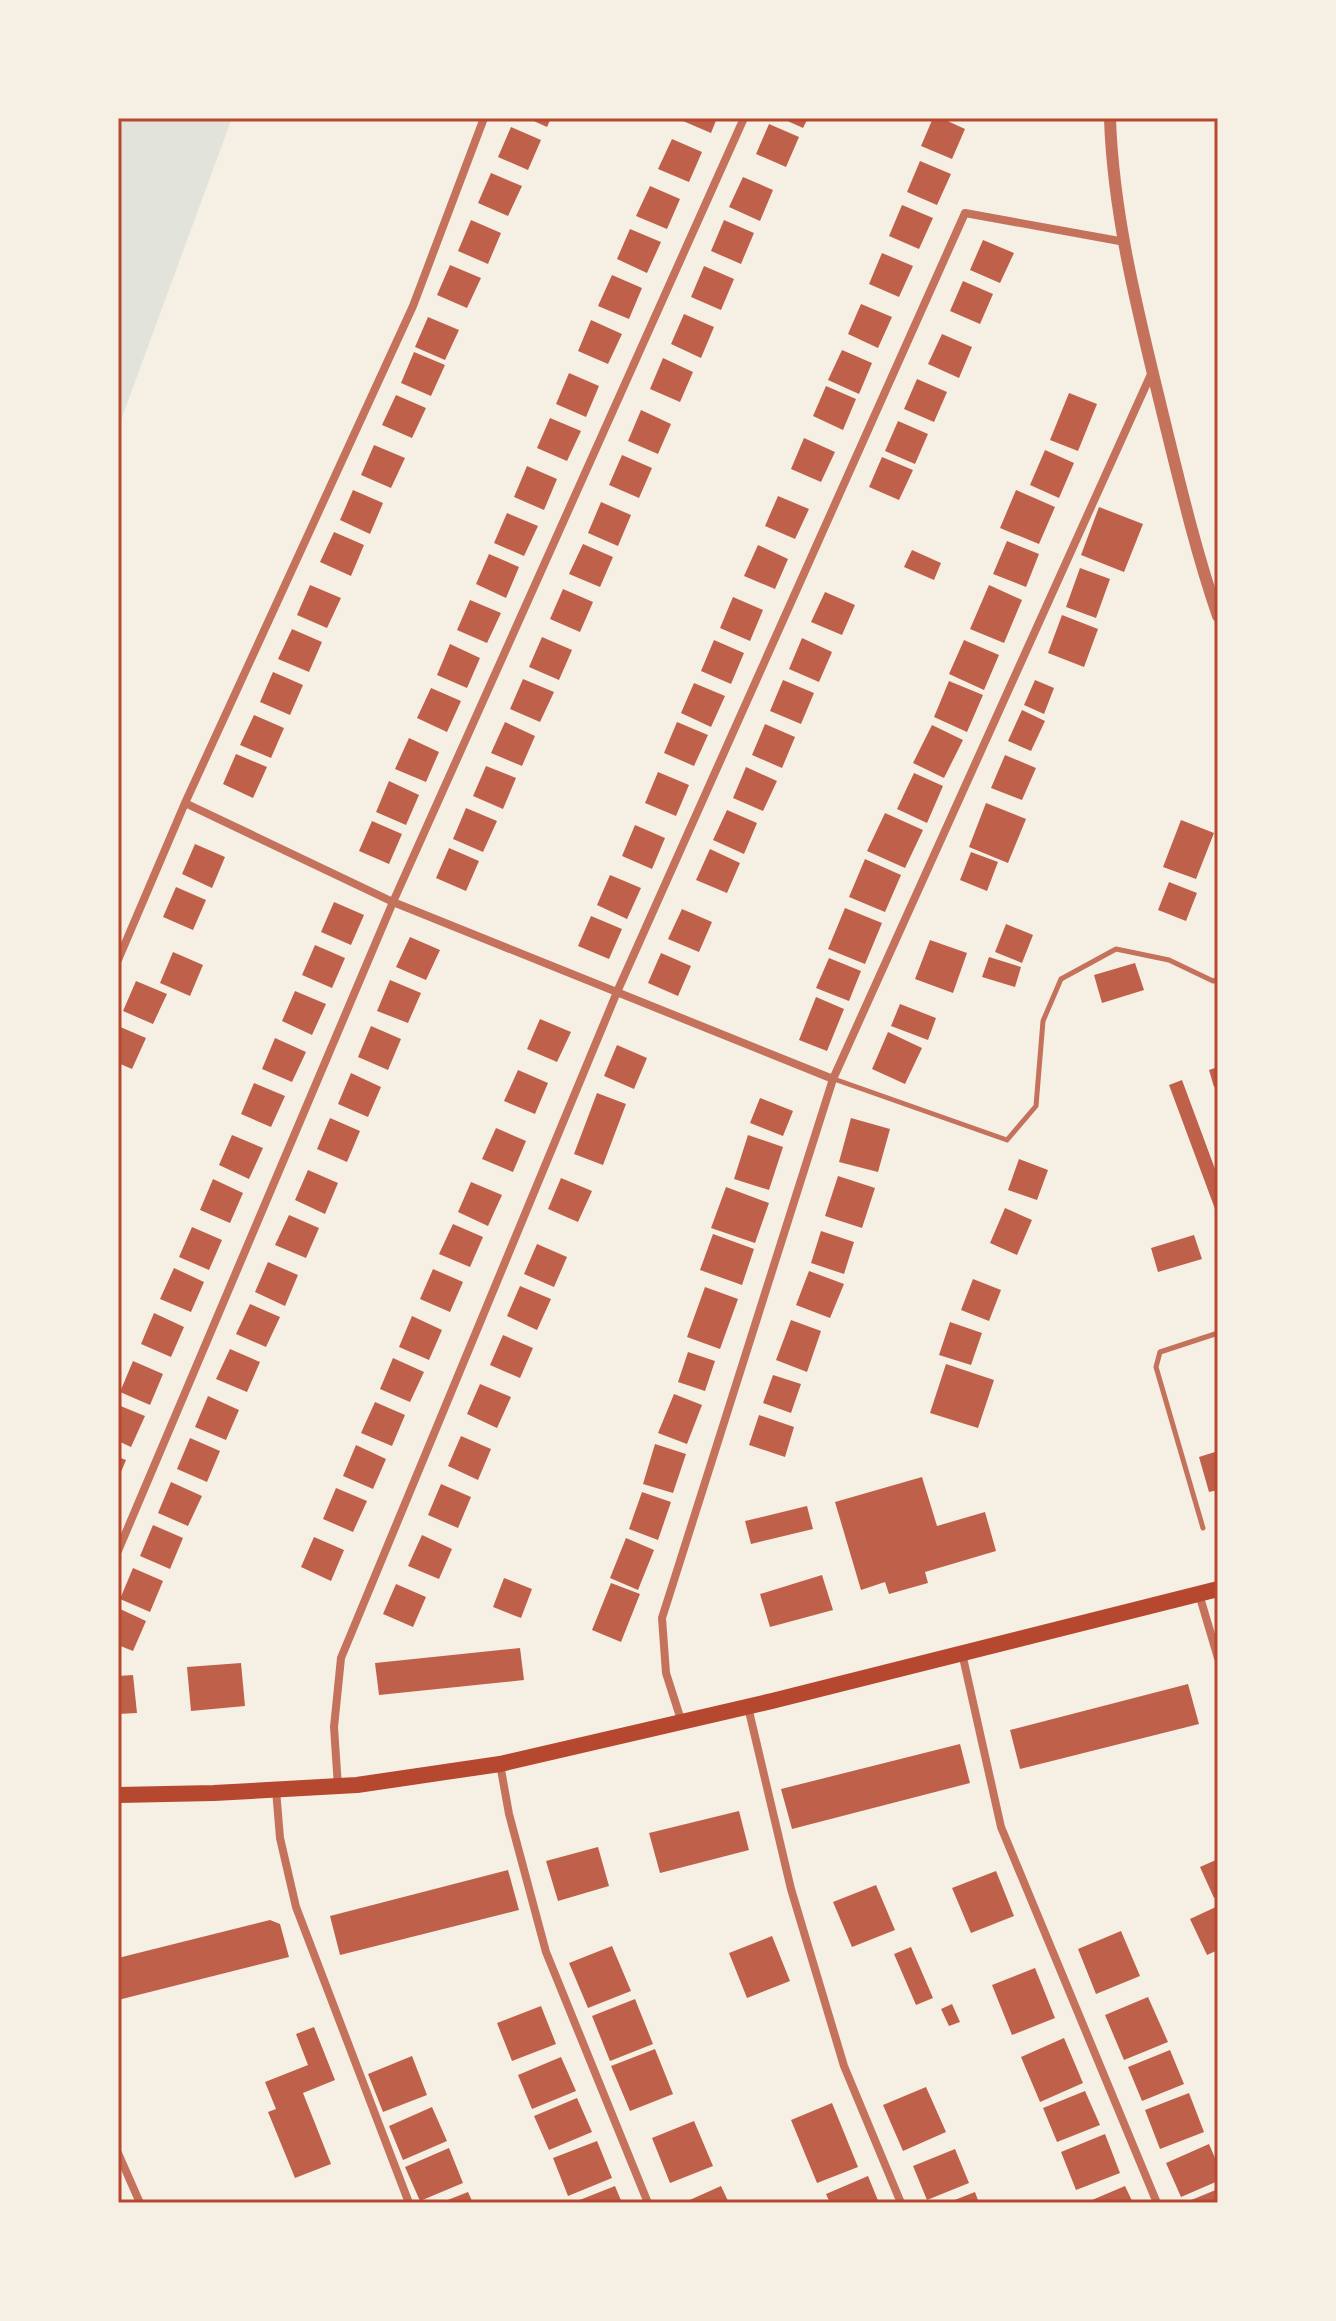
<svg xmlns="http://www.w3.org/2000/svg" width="1336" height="2321" font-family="'DejaVu Sans',sans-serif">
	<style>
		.green { fill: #e2e4dc }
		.building { fill: #bf614a }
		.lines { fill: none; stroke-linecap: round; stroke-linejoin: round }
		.service { stroke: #c5725c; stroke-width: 5 }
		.minor { stroke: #c5725c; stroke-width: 8 }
		.tertiary { stroke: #c5725c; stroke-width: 12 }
		.primary { stroke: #b5482f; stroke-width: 16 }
		.neatline { fill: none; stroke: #b5482f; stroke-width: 3 }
	</style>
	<rect width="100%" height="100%" fill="#f6efe4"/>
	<!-- green -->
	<path class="green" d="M118 118H232L118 428Z"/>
	<!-- building -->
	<path class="building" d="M527 118H551L547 127Z
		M676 118H717L711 133Z
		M781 118H808L803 128Z
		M933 118H941L965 129 952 159 921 146Z
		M769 124 799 137 786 167 756 154Z
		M511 127 541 140 528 170 498 157Z
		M672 139 702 152 689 182 658 169Z
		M920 161 951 174 937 205 907 192Z
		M491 173 522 186 508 216 478 203Z
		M743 177 773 190 760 221 729 207Z
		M650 186 680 199 667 229 636 216Z
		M902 205 933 218 919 249 889 236Z
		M471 220 501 233 488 264 458 251Z
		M724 220 754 233 741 264 711 251Z
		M630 229 661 242 647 273 617 259Z
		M983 240 1014 253 1000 283 970 270Z
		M882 253 913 266 899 297 869 284Z
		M450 265 481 278 467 308 437 295Z
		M704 266 734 279 721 310 691 297Z
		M612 275 642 288 629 319 598 306Z
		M963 281 993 294 980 324 950 311Z
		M861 304 892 317 878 348 848 334Z
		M684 314 714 327 701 358 671 344Z
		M428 317 459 330 445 360 415 347Z
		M591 320 622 334 608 364 578 351Z
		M942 334 972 347 959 378 928 364Z
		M842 350 872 363 859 394 828 380Z
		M414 352 445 365 431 396 401 383Z
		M663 358 693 372 680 402 650 389Z
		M569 373 599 386 586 417 556 404Z
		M917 379 947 392 934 422 904 409Z
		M826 386 856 399 843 430 813 416Z
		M1069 393 1097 404 1078 451 1050 440Z
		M396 395 426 408 412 438 382 425Z
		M641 410 671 424 658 454 628 441Z
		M550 418 581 431 567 461 537 448Z
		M898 421 928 434 915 464 885 451Z
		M804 438 835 452 821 482 791 469Z
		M374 445 405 458 391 488 361 475Z
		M1045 450 1074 463 1059 498 1030 485Z
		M622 455 652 468 639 498 609 485Z
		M882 457 913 470 899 500 869 487Z
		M527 466 557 479 544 510 514 497Z
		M353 490 383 503 370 534 340 520Z
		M1016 490 1055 507 1039 544 1000 528Z
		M778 496 809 509 795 539 765 526Z
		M601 502 631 515 618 546 588 533Z
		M1099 507 1143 524 1124 572 1081 555Z
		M507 513 538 526 524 556 494 543Z
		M334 532 364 545 351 576 320 562Z
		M1007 541 1039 554 1026 587 993 574Z
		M583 544 613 557 600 587 569 574Z
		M758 545 788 559 775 589 744 576Z
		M912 550 941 563 934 580 904 567Z
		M489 554 519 567 506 598 476 584Z
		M1080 568 1110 579 1096 618 1066 607Z
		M310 585 341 598 327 628 297 615Z
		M989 585 1022 600 1004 643 970 629Z
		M563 589 593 602 580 632 550 619Z
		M825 592 855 605 842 635 811 622Z
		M733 597 763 610 750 641 720 628Z
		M470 600 501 613 487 643 457 630Z
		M1062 615 1098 629 1084 667 1048 653Z
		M292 629 322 642 309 672 278 659Z
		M542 637 572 650 559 680 529 667Z
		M802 638 832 652 819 682 789 669Z
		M714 640 744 653 731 684 701 671Z
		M964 640 999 655 984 690 949 674Z
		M450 644 480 658 467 688 437 675Z
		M273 672 303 685 290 715 260 702Z
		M523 679 554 692 540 722 510 709Z
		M783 680 814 693 801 724 770 711Z
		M1035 680 1054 688 1044 714 1024 705Z
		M949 681 983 695 967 732 934 717Z
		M694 683 725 696 711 727 681 713Z
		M431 688 461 701 447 732 417 718Z
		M1022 710 1045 721 1031 751 1008 741Z
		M254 715 284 728 271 758 240 745Z
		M505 722 535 736 522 766 491 753Z
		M677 722 708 735 694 766 664 753Z
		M765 724 795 737 782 768 752 755Z
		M932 725 963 740 944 778 913 763Z
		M409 738 439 752 426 782 395 769Z
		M236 754 267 767 253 798 223 784Z
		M1005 755 1036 768 1022 800 991 788Z
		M486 766 516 778 503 809 473 796Z
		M746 767 777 781 763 811 733 798Z
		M658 772 689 785 676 816 645 803Z
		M914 773 943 786 927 823 897 809Z
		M389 781 419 795 406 825 376 812Z
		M986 803 1026 819 1008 863 969 847Z
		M466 808 497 821 483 852 453 839Z
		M727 810 757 823 744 854 713 840Z
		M885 813 923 830 905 868 867 851Z
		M1181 820 1214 833 1196 879 1163 867Z
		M372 821 402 834 389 864 359 851Z
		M635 825 665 838 652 869 622 856Z
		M195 844 225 857 212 888 182 874Z
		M449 848 479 861 466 891 436 878Z
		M710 849 740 863 727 893 696 880Z
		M971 852 998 862 987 891 960 880Z
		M865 859 901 875 885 912 849 897Z
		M610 875 641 888 627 919 597 905Z
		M1169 882 1197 893 1186 921 1158 910Z
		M176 887 206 900 193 930 163 917Z
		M334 902 364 915 351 945 321 932Z
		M845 908 882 923 865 964 828 949Z
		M682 909 712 922 699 952 668 939Z
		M591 916 622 929 609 959 578 946Z
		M1006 924 1033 935 1022 963 995 952Z
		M410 937 440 950 426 980 396 967Z
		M930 940 967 953 953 993 915 979Z
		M315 945 345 958 332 988 302 975Z
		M173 952 203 965 190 996 160 983Z
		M661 953 691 966 678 996 648 983Z
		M989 957 1021 967 1015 987 982 977Z
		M829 958 861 971 849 1001 816 988Z
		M1135 963 1144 990 1102 1003 1094 975Z
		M390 980 421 993 408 1023 377 1011Z
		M136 981 167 994 153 1024 123 1011Z
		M295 991 326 1004 312 1035 282 1021Z
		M816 997 844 1009 827 1051 799 1040Z
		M900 1004 936 1018 928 1040 891 1026Z
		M540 1019 571 1032 557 1062 527 1049Z
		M118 1026 146 1038 132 1069 118 1063Z
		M371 1026 401 1039 388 1070 358 1057Z
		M888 1032 922 1048 905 1084 872 1069Z
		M275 1038 306 1052 292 1082 262 1069Z
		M617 1045 647 1058 634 1089 604 1076Z
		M1218 1067V1085L1214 1087 1209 1070Z
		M518 1070 548 1083 535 1114 504 1101Z
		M351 1073 381 1087 368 1117 338 1104Z
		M1182 1080 1218 1177V1217L1169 1085Z
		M254 1083 285 1096 271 1127 241 1114Z
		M597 1093 626 1104 603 1165 574 1154Z
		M760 1098 793 1111 783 1136 750 1123Z
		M330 1118 360 1131 347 1162 317 1149Z
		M851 1118 890 1129 878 1172 839 1162Z
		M496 1128 526 1141 513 1172 482 1159Z
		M232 1135 263 1148 249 1179 219 1165Z
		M748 1135 783 1147 769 1190 734 1179Z
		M1019 1159 1048 1170 1037 1200 1008 1190Z
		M308 1170 338 1183 325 1214 295 1200Z
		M838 1176 875 1188 862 1228 825 1216Z
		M561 1178 592 1191 578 1222 548 1209Z
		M213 1179 243 1193 230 1223 200 1210Z
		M471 1182 502 1195 488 1226 458 1212Z
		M726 1187 769 1203 755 1243 711 1228Z
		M1005 1208 1032 1220 1017 1255 990 1243Z
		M289 1215 319 1228 306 1258 275 1245Z
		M453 1224 483 1237 470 1267 439 1254Z
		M192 1227 222 1240 209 1270 179 1257Z
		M821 1231 854 1242 844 1274 811 1263Z
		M713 1234 754 1249 742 1285 700 1270Z
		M1194 1235 1202 1259 1158 1272 1151 1248Z
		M537 1244 567 1257 554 1287 524 1274Z
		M268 1262 298 1275 285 1306 255 1292Z
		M174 1268 204 1282 191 1312 160 1299Z
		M433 1269 463 1282 450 1312 420 1299Z
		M809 1271 844 1284 830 1318 796 1305Z
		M973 1279 1001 1290 989 1321 961 1310Z
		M520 1286 551 1299 537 1330 507 1316Z
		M705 1287 738 1299 720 1349 687 1337Z
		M250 1304 280 1317 266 1347 236 1334Z
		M154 1313 184 1327 171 1357 141 1344Z
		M412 1316 442 1330 429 1360 399 1347Z
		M791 1320 821 1331 807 1372 776 1360Z
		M950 1322 982 1333 971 1365 939 1355Z
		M503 1335 533 1348 520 1378 490 1365Z
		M230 1349 260 1362 247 1392 216 1379Z
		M688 1352 715 1361 705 1391 678 1382Z
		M393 1358 424 1372 410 1402 380 1389Z
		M133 1361 163 1374 150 1405 120 1392Z
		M946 1364 994 1380 978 1428 930 1413Z
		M773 1375 801 1384 791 1413 763 1403Z
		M480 1384 511 1397 497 1428 467 1414Z
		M674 1394 702 1405 687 1444 658 1433Z
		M208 1396 239 1410 226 1440 195 1427Z
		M375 1402 405 1415 392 1446 361 1433Z
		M118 1405 145 1416 131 1447 118 1441Z
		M759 1415 794 1427 785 1457 749 1445Z
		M461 1436 491 1449 478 1480 448 1466Z
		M190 1438 220 1451 207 1482 177 1469Z
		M655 1444 686 1454 673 1493 643 1484Z
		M356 1445 386 1459 373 1489 343 1476Z
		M1218 1451V1490L1209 1492 1199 1457Z
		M118 1457 126 1460 118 1479Z
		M922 1477 937 1526 985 1512 996 1551 925 1572 928 1583 889 1594 885 1582 861 1590 835 1502Z
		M171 1482 202 1496 188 1526 158 1513Z
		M441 1484 471 1497 458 1528 428 1515Z
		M336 1488 367 1501 353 1532 323 1519Z
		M642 1492 671 1502 658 1540 629 1529Z
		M807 1506 813 1529 751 1544 745 1521Z
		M153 1525 183 1538 170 1569 140 1556Z
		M422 1535 452 1549 439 1579 408 1566Z
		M314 1537 344 1550 331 1581 301 1567Z
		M626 1538 654 1550 638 1590 610 1578Z
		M133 1568 163 1581 150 1612 120 1599Z
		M822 1575 833 1610 770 1627 760 1594Z
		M504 1578 532 1589 521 1618 493 1607Z
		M611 1583 640 1594 621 1642 592 1630Z
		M396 1584 426 1597 413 1627 383 1614Z
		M118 1608 146 1621 133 1651 118 1645Z
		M520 1648 524 1680 379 1695 375 1663Z
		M241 1663 245 1706 191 1711 187 1667Z
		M133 1675 137 1713 118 1714V1676Z
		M1188 1684 1199 1724 1020 1769 1010 1730Z
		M960 1744 970 1783 792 1829 781 1789Z
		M739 1811 749 1850 660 1873 649 1833Z
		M598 1847 609 1886 558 1901 546 1861Z
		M1218 1859V1896L1214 1898 1200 1867Z
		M508 1870 519 1910 340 1955 330 1916Z
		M996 1871 1014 1916 971 1933 952 1888Z
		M876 1885 895 1930 852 1947 833 1902Z
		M1218 1906V1950L1207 1955 1190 1919Z
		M270 1920 280 1924 289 1957 118 2000V1958Z
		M1121 1931 1140 1976 1096 1994 1078 1949Z
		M772 1936 790 1981 747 1998 729 1953Z
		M612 1946 631 1991 588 2008 569 1963Z
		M911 1947 933 1998 916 2005 894 1954Z
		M1035 1968 1055 2018 1012 2035 992 1985Z
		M1148 1997 1168 2042 1124 2060 1105 2015Z
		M635 1999 653 2044 610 2061 592 2016Z
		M952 2004 960 2022 949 2026 941 2009Z
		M541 2006 556 2044 512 2061 497 2023Z
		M314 2027 335 2080 303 2093 331 2164 295 2178 268 2112 276 2109 265 2082 308 2065 296 2034Z
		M1064 2038 1083 2083 1040 2102 1021 2057Z
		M655 2049 673 2094 630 2111 611 2066Z
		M1170 2050 1184 2084 1142 2101 1128 2067Z
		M412 2056 427 2095 383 2112 368 2074Z
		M561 2057 576 2091 532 2109 518 2075Z
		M926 2087 946 2132 903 2151 883 2105Z
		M1085 2091 1100 2125 1057 2142 1043 2108Z
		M1189 2093 1204 2132 1160 2149 1145 2110Z
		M577 2098 592 2132 549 2150 534 2116Z
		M832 2103 858 2167 817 2183 791 2120Z
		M432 2107 447 2141 403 2160 389 2126Z
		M694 2121 713 2166 670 2183 652 2138Z
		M1105 2134 1120 2173 1076 2190 1061 2152Z
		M597 2141 612 2178 568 2196 553 2158Z
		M1209 2144 1218 2165V2181L1181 2197 1166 2163Z
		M449 2148 463 2183 420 2201 405 2167Z
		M955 2149 969 2183 927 2200 913 2166Z
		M868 2176 879 2203H830L826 2194Z
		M615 2186 622 2203H572Z
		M721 2186 729 2203H683Z
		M1125 2186 1133 2203H1085Z
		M1218 2189V2203H1184Z
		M468 2192 473 2203H440Z
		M975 2192 979 2203H947Z"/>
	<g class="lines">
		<!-- service -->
		<path class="service" d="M834 1079 1007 1140 1036 1106 1043 1021 1061 979 1116 949 1169 960 1213 981 1218 980
			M1203 1528 1156 1367 1160 1352 1218 1333"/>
		<!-- minor -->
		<path class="minor" d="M185 803 393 902 833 1079
			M118 960 185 803 413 306 484 118
			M118 1551 393 902 744 118
			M1199 1594 1218 1658
			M962 1653 1001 1827 1157 2203
			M748 1707 791 1889 844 2066 901 2203
			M682 1723 666 1673 662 1618 833 1079 1152 372
			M500 1764 509 1814 546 1952 648 2203
			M338 1787 334 1727 341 1658 617 992 965 213 1125 242
			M276 1790 280 1838 296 1907 409 2203
			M118 2153 140 2203"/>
		<!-- tertiary -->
		<path class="tertiary" d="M1110 118C1113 216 1139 316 1162 411 1179 480 1195 549 1218 616"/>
		<!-- primary -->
		<path class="primary" d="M118 1795 214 1793 357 1785 500 1764 772 1701 1218 1589"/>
	</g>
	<!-- border -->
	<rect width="1336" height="2321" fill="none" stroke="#f6efe4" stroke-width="240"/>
	<rect x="120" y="120" width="1096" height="2081" class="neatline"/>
</svg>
